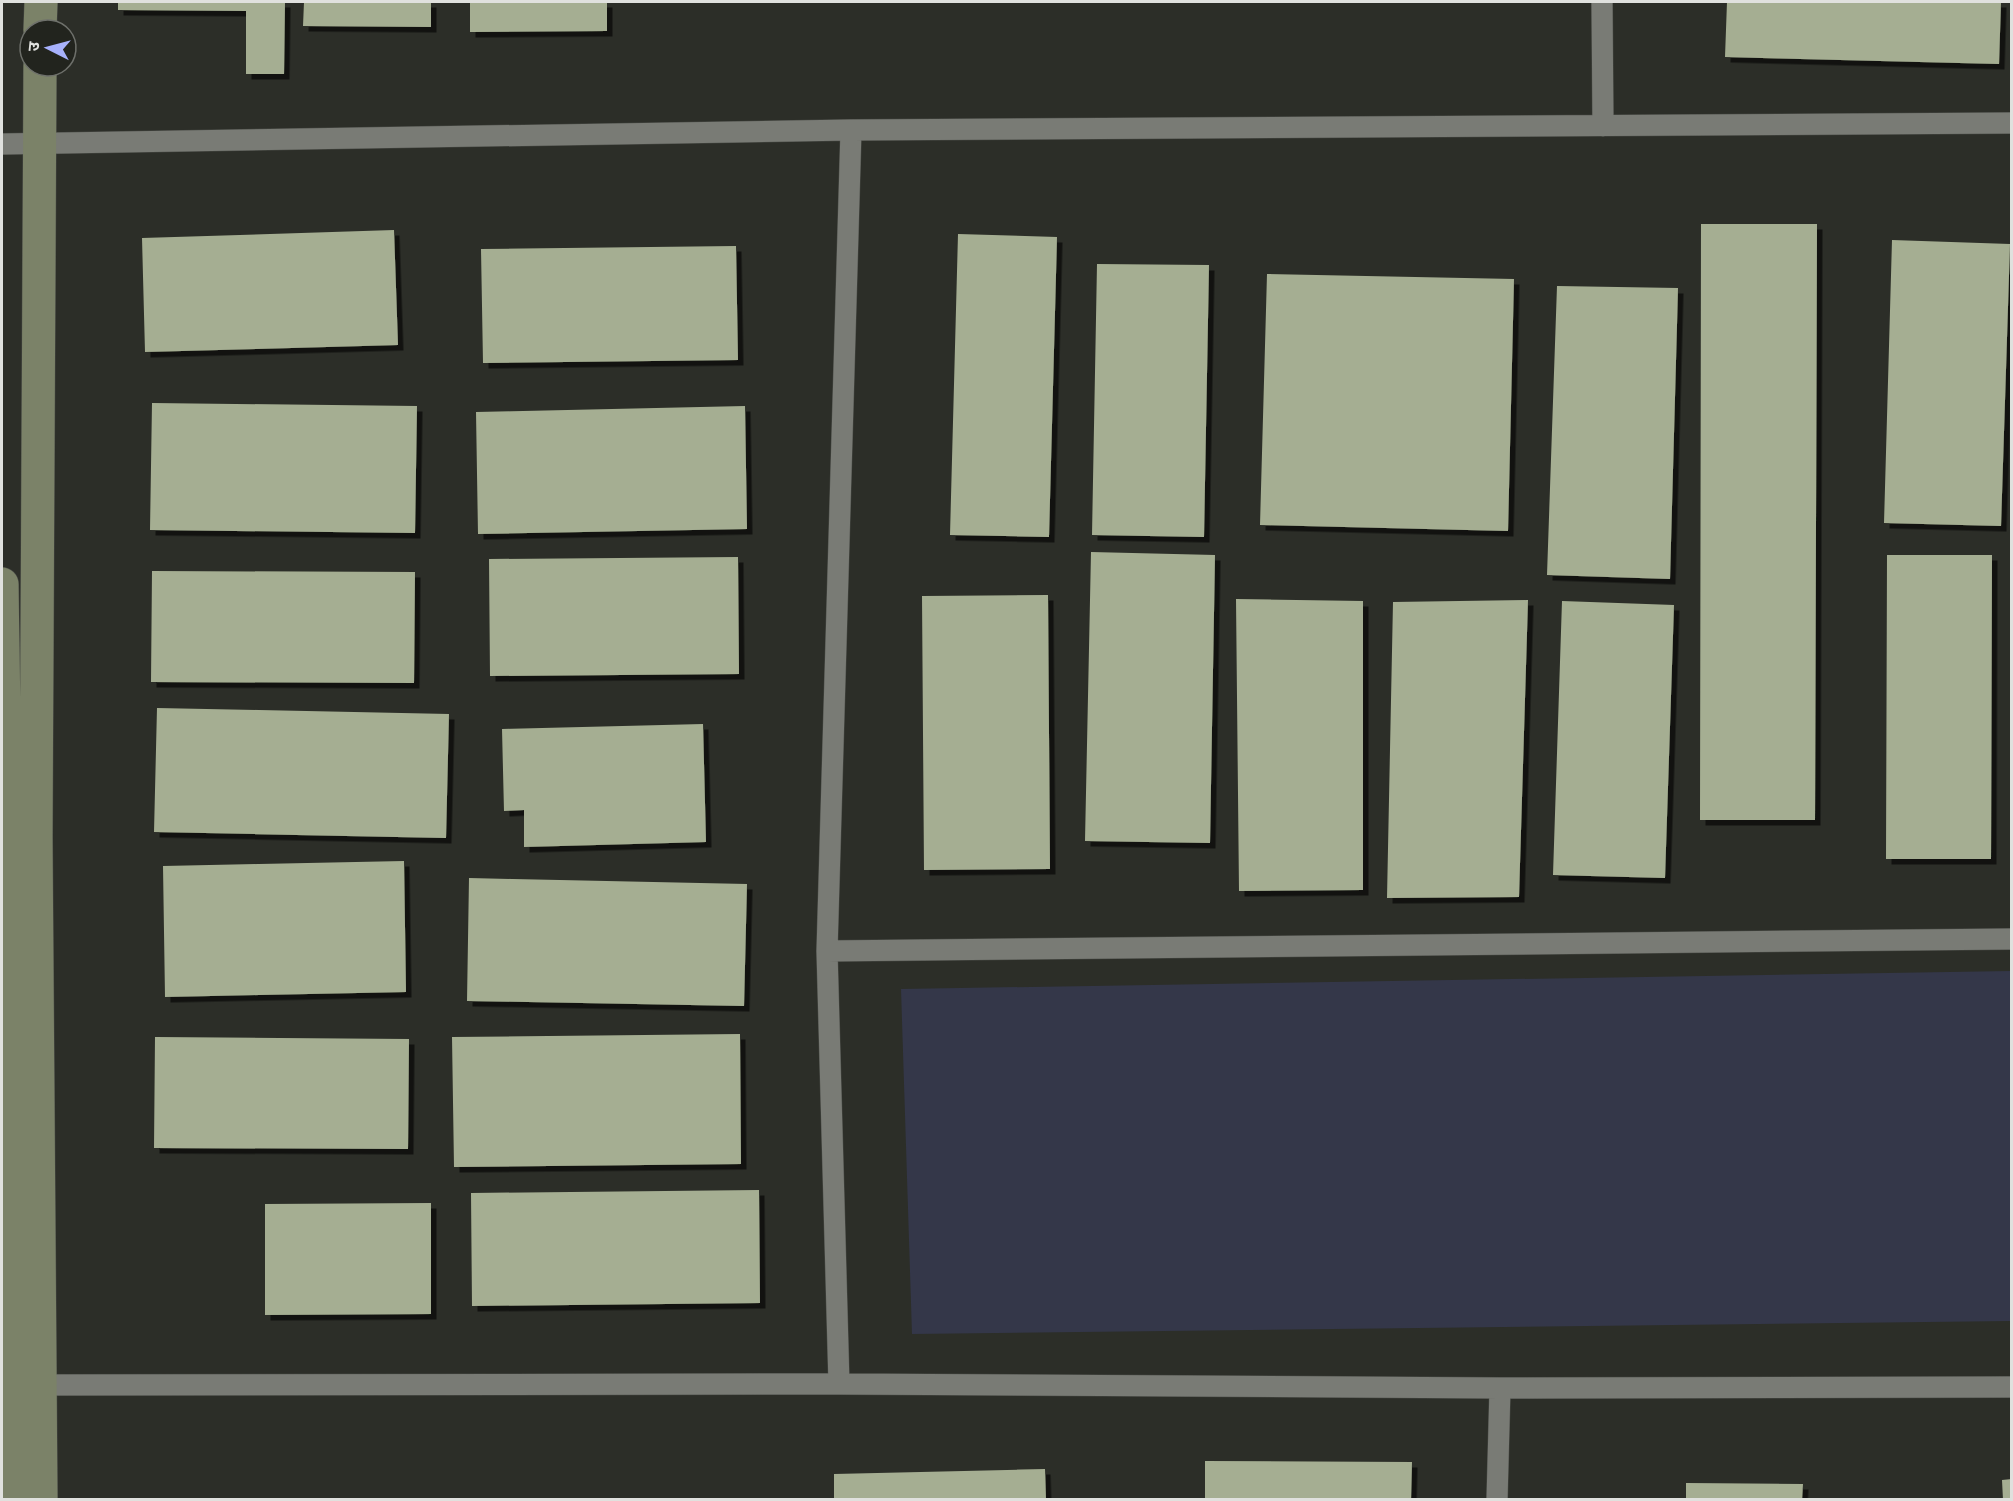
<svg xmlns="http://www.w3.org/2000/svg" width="2013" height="1501" font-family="'Fira Sans','Noto Sans Devanagari',sans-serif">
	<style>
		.green { fill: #343749 }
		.building { fill: #a5ae92; filter: url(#shadow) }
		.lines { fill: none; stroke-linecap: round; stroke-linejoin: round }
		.lane-casing { stroke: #494b46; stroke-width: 22 }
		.secondary-casing { stroke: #494b46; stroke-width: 34 }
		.lane { stroke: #797b75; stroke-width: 21 }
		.secondary { stroke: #7b8268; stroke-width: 33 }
	</style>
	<defs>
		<filter id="shadow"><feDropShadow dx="5.5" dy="5.5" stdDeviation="0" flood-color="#0009"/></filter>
	</defs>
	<rect width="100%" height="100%" fill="#2c2e28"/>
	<!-- green -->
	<path class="green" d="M2011 971V1321L912 1334 901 989Z"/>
	<!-- building -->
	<path class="building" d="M118 2H285L284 74H246V11L118 10Z
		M304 2H431V27L303 26Z
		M470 2H607V31L470 32Z
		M1727 2H2001L1999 64 1725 57Z
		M1701 224H1817L1815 820H1700Z
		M394 230 398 345 145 352 142 238Z
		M958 234 1057 237 1049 537 950 535Z
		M1892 240 2010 244 2001 526 1884 523Z
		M736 246 738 360 483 363 481 249Z
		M1097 264 1209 265 1204 537 1092 535Z
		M1267 274 1514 279 1508 531 1260 525Z
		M1557 286 1678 288 1670 579 1547 575Z
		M152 403 417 406 415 533 150 530Z
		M745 406 747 529 478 534 476 412Z
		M1091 552 1215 555 1210 843 1085 841Z
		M1887 555H1992L1991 859H1886Z
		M738 557 739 674 490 676 489 559Z
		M152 571 415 572 414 683 151 682Z
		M1048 595 1050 869 924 870 922 596Z
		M1236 599 1363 601V890L1239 891Z
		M1528 600 1519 897 1387 898 1393 602Z
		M1562 601 1674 605 1665 878 1553 875Z
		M157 708 449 714 446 838 154 832Z
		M703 724 706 842 524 847V810L504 811 502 729Z
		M404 861 406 992 165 997 163 866Z
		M469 878 747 884 744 1006 467 1001Z
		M740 1034 741 1164 454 1167 452 1037Z
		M155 1037 409 1039 408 1149 154 1148Z
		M759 1190 760 1303 472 1306 471 1193Z
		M431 1203V1314L265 1315V1204Z
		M1205 1461 1412 1462 1411 1500H1205Z
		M1045 1469 1046 1500H834V1474Z
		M2012 1479V1500H2003L2002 1480Z
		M1686 1483 1803 1484 1802 1500H1686Z"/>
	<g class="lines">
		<!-- lane casing -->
		<g class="lane-casing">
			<path id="lane" d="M1602 2 1603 126
				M2 144 851 130 2012 123
				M827 951 2012 939
				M839 1384 827 951 851 130
				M28 1385 839 1384 1500 1388 2012 1387
				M1497 1500 1500 1388"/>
		</g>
		<!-- secondary casing -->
		<g class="secondary-casing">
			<path id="secondary" d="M40 30 41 2
				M40 66 36 837 41 1500
				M2 584 16 1500"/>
		</g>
		<!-- lane -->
		<use href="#lane" class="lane"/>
		<!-- secondary -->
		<use href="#secondary" class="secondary"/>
	</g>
	<!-- border -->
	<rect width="2013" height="1501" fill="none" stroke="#e0e1de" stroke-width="6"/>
	<!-- north arrow -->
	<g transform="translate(48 48) rotate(276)"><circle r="28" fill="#22241e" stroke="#6e706b" stroke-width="1.5"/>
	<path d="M0-4.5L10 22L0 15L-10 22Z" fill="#a7b1fc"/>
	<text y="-9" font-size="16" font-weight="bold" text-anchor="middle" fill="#e0e1de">उ</text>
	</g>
</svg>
